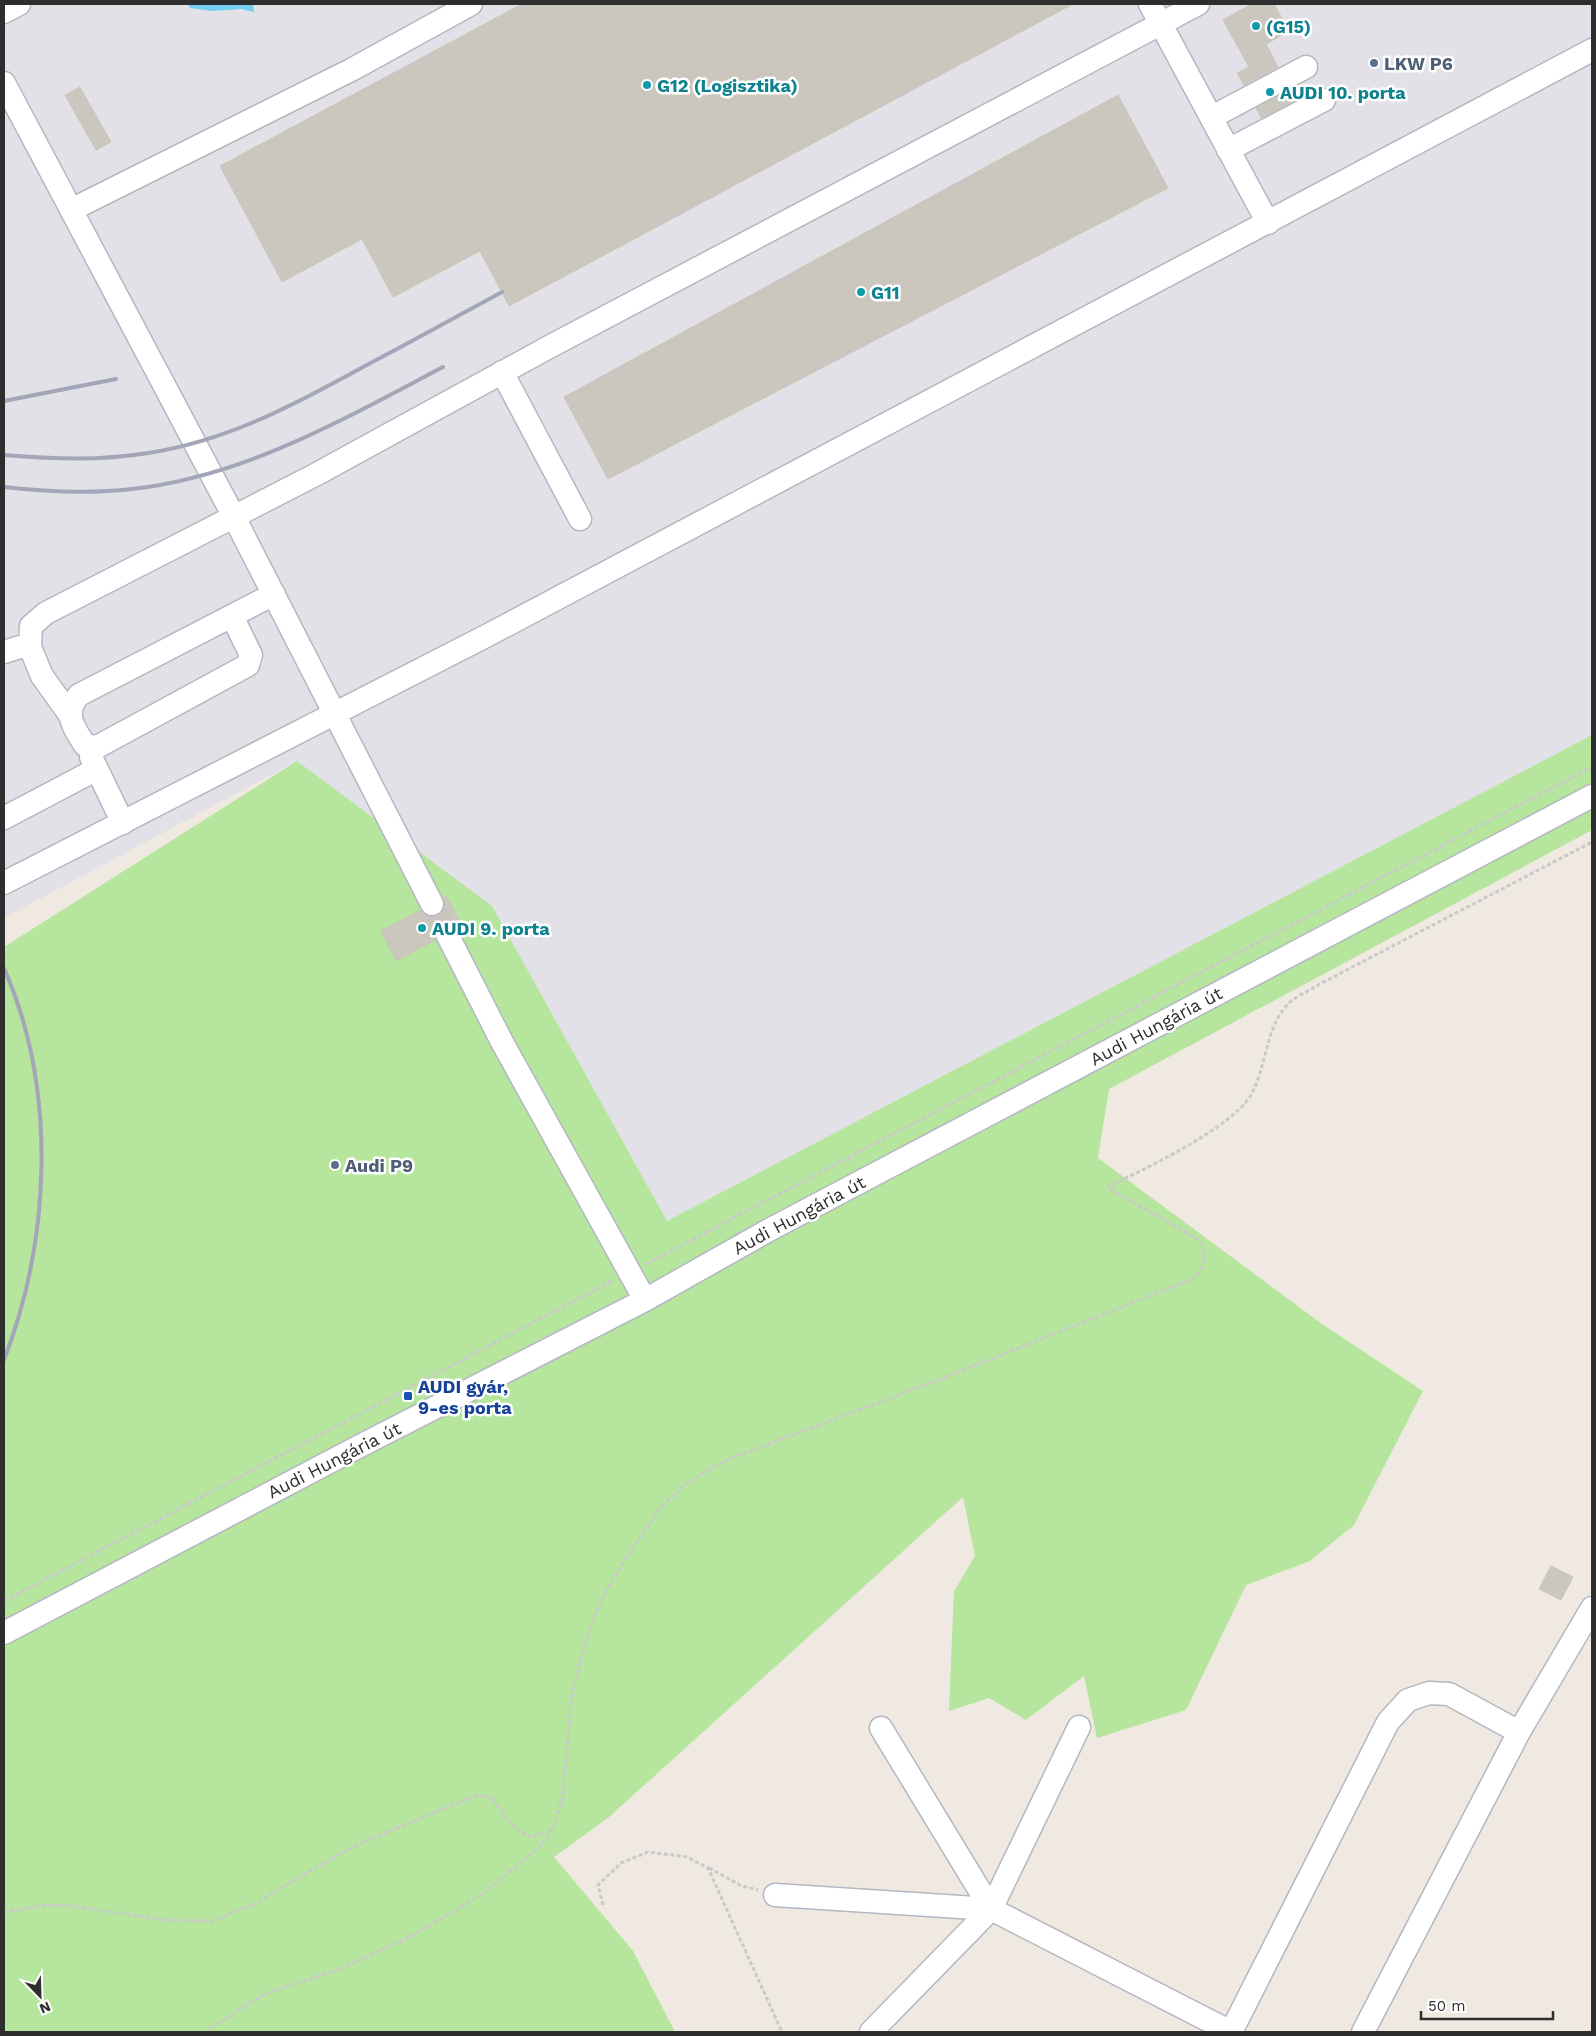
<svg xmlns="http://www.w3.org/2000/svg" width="1596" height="2036" font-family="'Work Sans',sans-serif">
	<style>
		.industrial { fill: #e3e1e8 }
		.green { fill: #b6e59e }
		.water { fill: #75cff0 }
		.building { fill: #cbc7bf; stroke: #cbc5ba }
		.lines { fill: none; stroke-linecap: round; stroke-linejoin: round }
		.minor-tunnel { stroke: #c8c4bd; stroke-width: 22; stroke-dasharray: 22 11; stroke-linecap: butt }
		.minor-casing { stroke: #b4b7c1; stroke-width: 25 }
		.path { stroke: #c9c9c9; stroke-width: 3; stroke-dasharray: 4 2.5; stroke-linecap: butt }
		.minor { stroke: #fff; stroke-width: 22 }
		.rail { stroke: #a3a6b8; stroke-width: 4 }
		.culture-dot { fill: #0f9aa8; stroke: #fff; stroke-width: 2 }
		.service-dot { fill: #5c6f8a; stroke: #fff; stroke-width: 2 }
		.transit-dot { fill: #1a4fb4; stroke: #fff; stroke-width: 2 }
		.labels { text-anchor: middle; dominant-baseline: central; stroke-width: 5; stroke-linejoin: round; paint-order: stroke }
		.culture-label { font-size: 18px; font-weight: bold; fill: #0d838f; stroke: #fff; text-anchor: start }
		.service-label { font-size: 18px; font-weight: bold; fill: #4e5e75; stroke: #fff; text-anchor: start }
		.street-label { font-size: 18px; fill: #2e2e2e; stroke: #fff }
		.transit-label { font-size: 18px; font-weight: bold; fill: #164399; stroke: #fff; text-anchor: start }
	</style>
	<rect width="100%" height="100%" fill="#efe9e1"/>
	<!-- industrial -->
	<path class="industrial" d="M4 4H1592V735L667 1221 492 906 297 761 4 918Z"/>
	<!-- green -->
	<path class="green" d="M1592 735V830L1109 1089 1098 1158 1322 1324 1423 1391 1354 1525 1310 1561 1246 1585 1186 1710 1097 1738 1084 1676 1026 1720 989 1698 949 1711 954 1591 975 1556 963 1497 609 1817 554 1857 633 1951 675 2032H4V947L297 761 492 906 667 1221Z"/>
	<!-- water -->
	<path class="water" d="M188 4H253L254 12 241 9 212 11 190 8Z"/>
	<!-- building -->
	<path class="building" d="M522 4H1073L509 306 480 251 393 297 362 239 282 282 220 166Z
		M1252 4H1274L1289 31 1266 44 1278 67 1244 85 1237 73 1249 67 1223 20Z
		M80 87 111 142 96 150 65 95Z
		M1291 90 1296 100 1261 118 1256 108Z
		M1118 95 1168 188 608 479 564 397Z
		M447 896 462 926 459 928 455 923 448 921 441 923 436 926 434 933 435 940 396 961 381 931 421 910 424 915 431 917 438 915 443 911 445 904 444 898Z
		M1551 1566 1573 1577 1561 1600 1539 1589Z"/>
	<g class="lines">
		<!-- minor-tunnel -->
		<path class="minor-tunnel" d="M432 904 447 934"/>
		<!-- minor casing -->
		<g class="minor-casing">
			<path id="minor" d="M1150 4 1268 223
				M4 12 19 4
				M4 83 234 517 432 904
				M1212 117 1306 67
				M1228 150 1324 100
				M71 210 351 70 471 4
				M502 372 580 519
				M232 616 251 655 248 665 97 747 85 745C73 727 63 713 79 695L274 594
				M4 652 20 647H30
				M70 715 42 676 30 647 31 626 46 613 315 475 549 347 1198 4
				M91 757 123 823
				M4 818 97 769
				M4 883 490 634 1592 50
				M447 934 502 1042 645 1300
				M4 1633 358 1447 645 1300 769 1230 1592 796
				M1079 1727 991 1909 1231 2032
				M881 1728 991 1909
				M775 1895 991 1909
				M871 2032 991 1909
				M1231 2032 1388 1722 1408 1700 1429 1693 1449 1694 1519 1732
				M1363 2032 1519 1732 1592 1608"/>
		</g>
		<!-- path -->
		<path class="path" d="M1107 1187C1143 1170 1232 1128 1251 1095 1267 1066 1265 1027 1289 1003 1296 996 1309 991 1318 985L1592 842
			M646 1264 1592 767
			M4 1601 614 1280
			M709 1868 742 1886 758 1890
			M603 1905 598 1885 621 1863 648 1852 687 1857 708 1868 782 2032
			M4 1912 47 1905 71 1906 166 1920 213 1921 257 1903 311 1870 363 1842 478 1795 492 1798 507 1820 528 1837 548 1833
			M206 2032 243 2007 269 1992 340 1969 412 1936 481 1895 538 1849 555 1824 563 1795 572 1693 590 1627 604 1595 625 1559 661 1507 686 1484 710 1469 732 1458 938 1380 1192 1279C1206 1267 1207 1256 1199 1240L1107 1187"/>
		<!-- minor -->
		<use href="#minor" class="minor"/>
		<!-- rail -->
		<path class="rail" d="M4 401 116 379
			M4 455C52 459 100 461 148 453 227 441 296 404 365 366 411 342 456 317 502 292
			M4 487C47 492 89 494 132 489 246 476 344 419 443 367
			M4 968C57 1089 51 1238 4 1360"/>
	</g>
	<!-- markers -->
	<g class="culture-dot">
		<circle cx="1256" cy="26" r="5"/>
		<circle cx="647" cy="85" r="5"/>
		<circle cx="1270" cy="92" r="5"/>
		<circle cx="861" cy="292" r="5"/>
		<circle cx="422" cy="928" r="5"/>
	</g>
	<g class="service-dot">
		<circle cx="1374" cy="63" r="5"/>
		<circle cx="335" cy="1165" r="5"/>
	</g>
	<rect class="transit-dot" x="403" y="1391" width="10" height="10" rx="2.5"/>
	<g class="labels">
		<!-- culture labels -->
		<g class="culture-label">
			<text x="1266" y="26">(G15)</text>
			<text x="657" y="85">G12 (Logisztika)</text>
			<text x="1280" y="92">AUDI 10. porta</text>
			<text x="871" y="292">G11</text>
			<text x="432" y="928">AUDI 9. porta</text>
		</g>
		<!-- service labels -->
		<g class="service-label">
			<text x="1384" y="63">LKW P6</text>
			<text x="345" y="1165">Audi P9</text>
		</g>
		<!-- street labels -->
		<g class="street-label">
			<text transform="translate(1156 1026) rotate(-28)">Audi Hungária út</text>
			<text transform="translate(799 1215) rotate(-28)">Audi Hungária út</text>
			<text transform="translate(334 1460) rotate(-27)">Audi Hungária út</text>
		</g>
		<!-- transit labels -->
		<g class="transit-label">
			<text x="418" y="1386">AUDI gyár,<tspan x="418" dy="21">9-es porta</tspan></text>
		</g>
	</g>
	<!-- border -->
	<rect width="1596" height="2036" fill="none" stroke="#2e2e2e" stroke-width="10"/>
	<!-- north arrow -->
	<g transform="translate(40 1996) rotate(157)" stroke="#ffffff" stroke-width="4" paint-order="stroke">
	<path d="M0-4L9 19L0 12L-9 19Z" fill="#2e2e2e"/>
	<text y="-8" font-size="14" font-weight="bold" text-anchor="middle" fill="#2e2e2e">N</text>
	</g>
	<!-- scale -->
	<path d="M1421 2011v8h132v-8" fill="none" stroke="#2e2e2e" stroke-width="2.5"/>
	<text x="1428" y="2011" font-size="15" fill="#2e2e2e" stroke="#ffffff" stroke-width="4" paint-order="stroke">50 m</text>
</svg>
